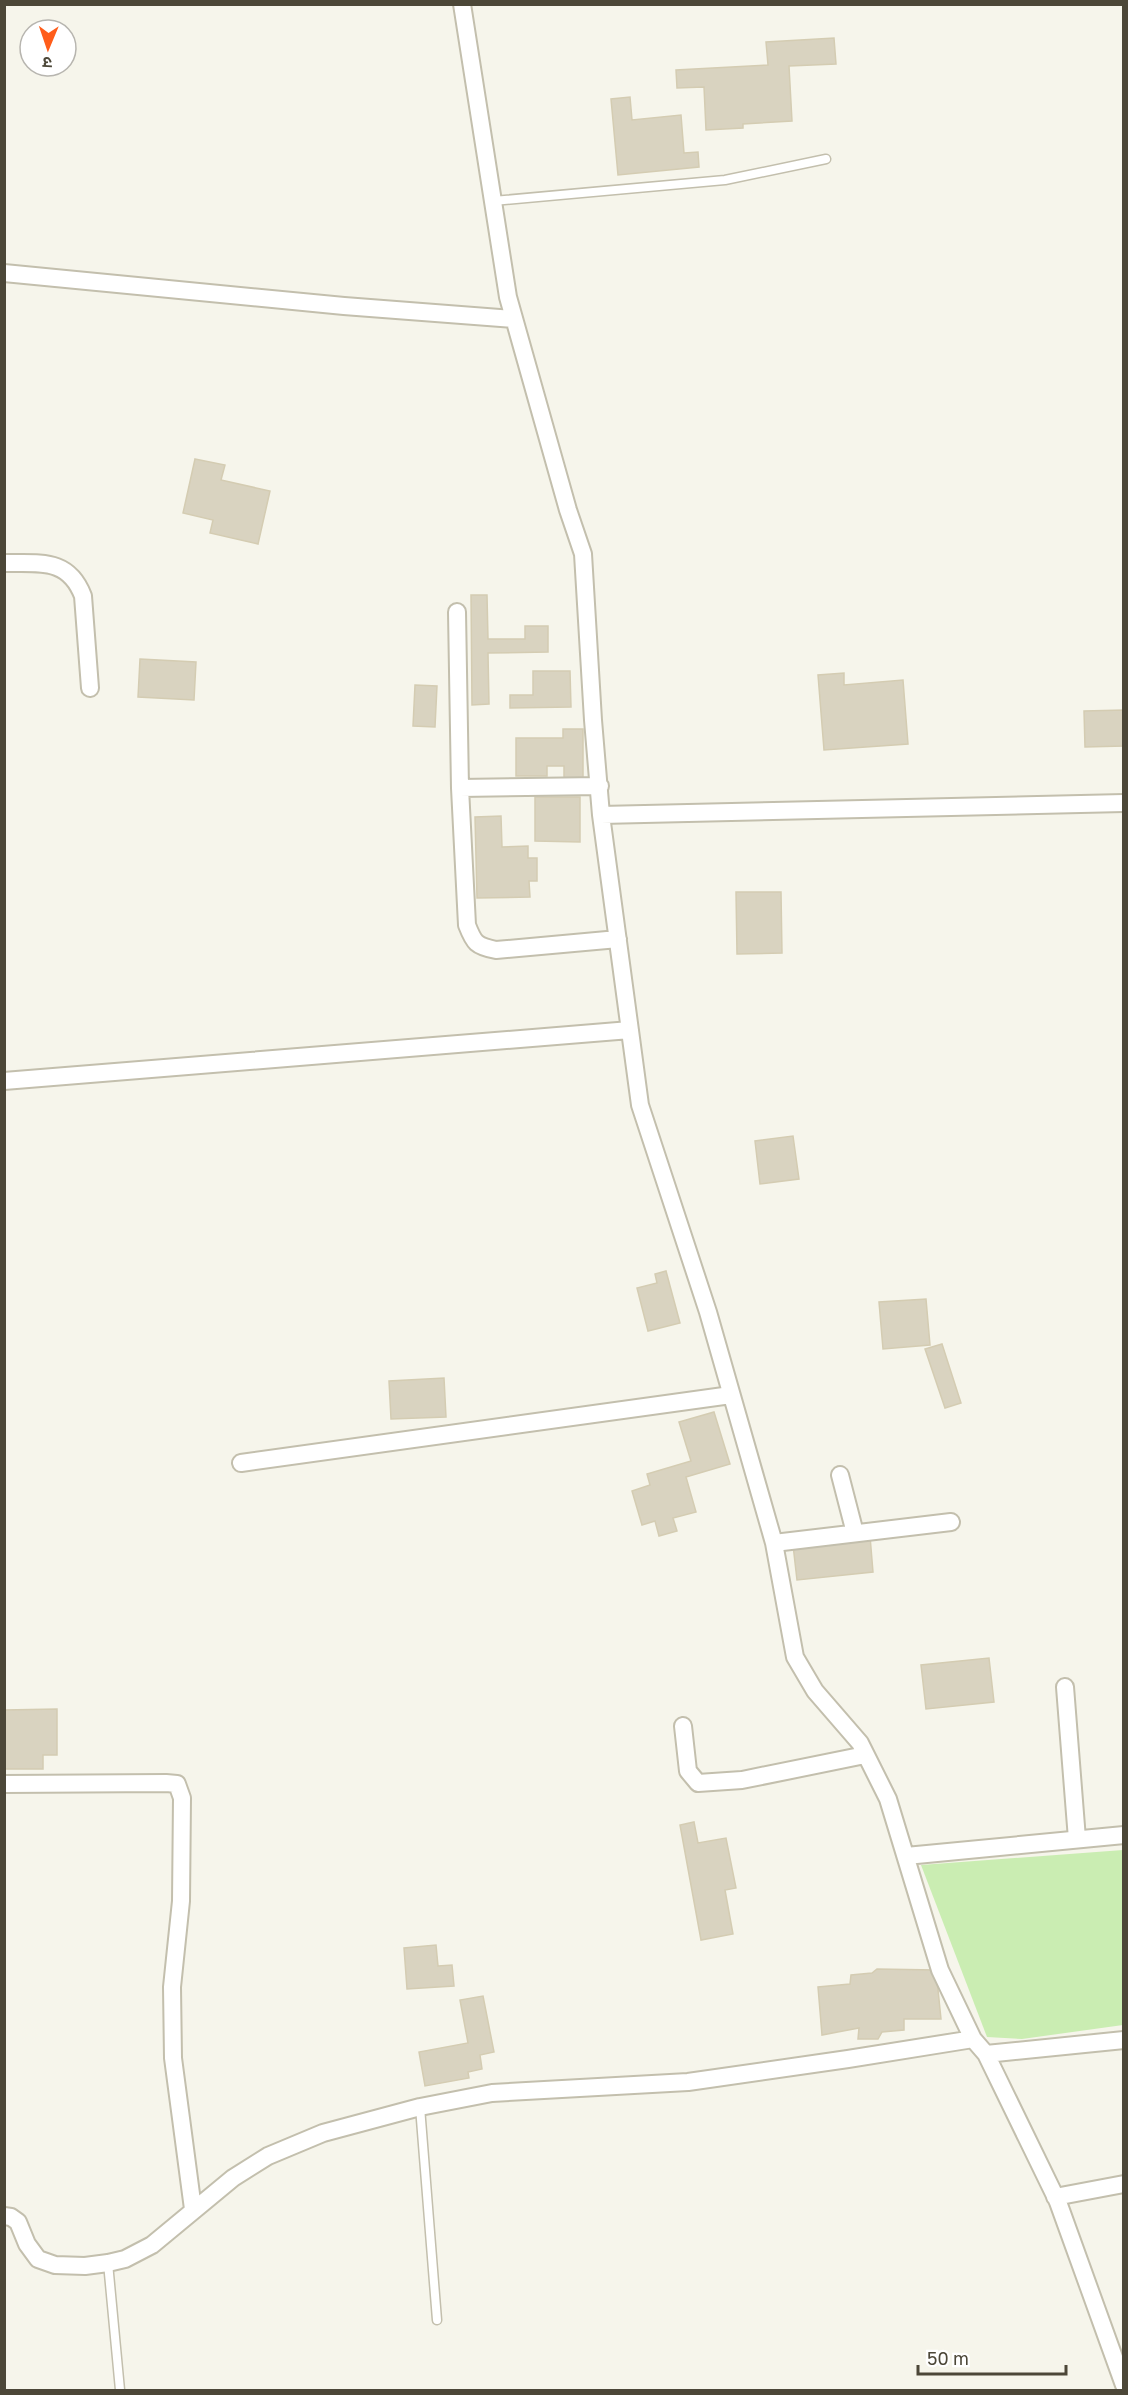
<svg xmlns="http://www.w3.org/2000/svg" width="1128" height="2395" font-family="'Golos Text','Noto Sans Devanagari',sans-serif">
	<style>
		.green { fill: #caedb2 }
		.building { fill: #d9d3c0; stroke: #d4ccb2; stroke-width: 1.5 }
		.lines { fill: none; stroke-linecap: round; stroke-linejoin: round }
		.service-casing { stroke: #c3bfad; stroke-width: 11 }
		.minor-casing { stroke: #c3bfad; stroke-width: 20 }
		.service { stroke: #fff; stroke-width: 8 }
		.minor { stroke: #fff; stroke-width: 16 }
	</style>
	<rect width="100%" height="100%" fill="#f6f5eb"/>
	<!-- green -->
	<path class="green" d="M1123 1850V2025L1022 2039 987 2037 921 1865Z"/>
	<!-- building -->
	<path class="building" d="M834 38 836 64 789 66 792 121 743 124V128L706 130 704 87 677 88 676 70 768 65 766 42Z
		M630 97 632 120 681 115 684 153 698 152 699 167 618 175 611 99Z
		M195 459 225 465 221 480 270 491 258 544 210 533 213 520 183 513Z
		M471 595H487L488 639H525V626H548V652L488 653 489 704 472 705Z
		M140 659 196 662 194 700 138 697Z
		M533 671H570L571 707 510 708V695H533Z
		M844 673V685L903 680 908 744 824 750 818 675Z
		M415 685 437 686 435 727 413 726Z
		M1124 710V746L1085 747 1084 711Z
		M563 729H583V780H564V766H547V776H516V738H563Z
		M535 797H580V842L535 841Z
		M501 816 502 847 528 846V858H537V881H529L530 897 477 898 475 817Z
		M736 892H781L782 953 737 954Z
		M793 1136 799 1179 760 1184 755 1141Z
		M666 1271 680 1323 648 1331 637 1288 657 1283 655 1274Z
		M926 1299 930 1345 883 1349 879 1302Z
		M942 1344 961 1403 945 1408 925 1349Z
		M444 1378 446 1417 391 1419 389 1381Z
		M714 1412 730 1464 686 1477 696 1512 673 1518 677 1531 659 1536 655 1521 642 1525 632 1491 650 1485 647 1474 691 1461 679 1422Z
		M870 1536 873 1572 797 1580 793 1545Z
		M989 1658 994 1702 926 1709 921 1665Z
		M57 1709V1755H43V1769H4V1710Z
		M694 1822 698 1843 726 1838 736 1888 725 1890 733 1934 701 1940 680 1825Z
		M436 1945 438 1966 452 1965 454 1986 407 1989 404 1948Z
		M877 1969 936 1970 941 2019H904V2030L882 2032 878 2039H858L859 2028 822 2035 818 1987 850 1984 851 1975 872 1973Z
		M483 1996 494 2052 480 2055 482 2069 468 2072 469 2078 425 2086 419 2052 468 2043 460 2000Z"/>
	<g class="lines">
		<!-- service casing -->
		<g class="service-casing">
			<path id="service" d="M493 201 725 180 826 159
				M420 2107 437 2320
				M108 2263 120 2390"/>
		</g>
		<!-- minor casing -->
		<g class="minor-casing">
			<path id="minor" d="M462 4 508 297 568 510 583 554 593 720 601 815 640 1105 708 1312 774 1543 795 1657 815 1691 860 1743 888 1799 940 1970 973 2039 986 2054 1058 2202 1124 2385
				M4 273 344 306 514 319
				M4 563C39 564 68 557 83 596L90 688
				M457 612 460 788 467 925C474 943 476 946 496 950L618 939
				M460 788 600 786
				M601 815 1124 803
				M4 1081 630 1030
				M241 1463 731 1395
				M840 1475 855 1533
				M774 1543 951 1522
				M1065 1687 1077 1839
				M683 1726 688 1771 698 1783 742 1780 865 1755
				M4 1784 166 1783 177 1784 182 1798 181 1901 172 1987 173 2058 193 2209
				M906 1856 1124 1835
				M986 2054 1124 2040
				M1055 2197 1124 2184
				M4 2216 11 2217 18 2222 27 2244 38 2259 55 2265 85 2266 108 2263 125 2259 152 2245 233 2178 268 2156 323 2133 420 2107 492 2093 688 2082 848 2059 973 2039"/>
		</g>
		<!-- service -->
		<use href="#service" class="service"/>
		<!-- minor -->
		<use href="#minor" class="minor"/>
	</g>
	<!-- border -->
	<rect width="1128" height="2395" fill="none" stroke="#4c4738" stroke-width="12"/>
	<!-- north arrow -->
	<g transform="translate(48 48) rotate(182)"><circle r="28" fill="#ffffff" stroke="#b7b5af" stroke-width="1.5"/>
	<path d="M0-4.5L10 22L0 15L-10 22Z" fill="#ff5d1a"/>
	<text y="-9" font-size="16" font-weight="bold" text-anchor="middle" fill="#4c4738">उ</text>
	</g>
	<!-- scale -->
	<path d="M918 2365v9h148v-9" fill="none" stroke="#4c4738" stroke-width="3"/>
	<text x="927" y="2365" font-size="18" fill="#4c4738" stroke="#ffffff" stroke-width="4.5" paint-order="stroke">50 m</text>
</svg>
